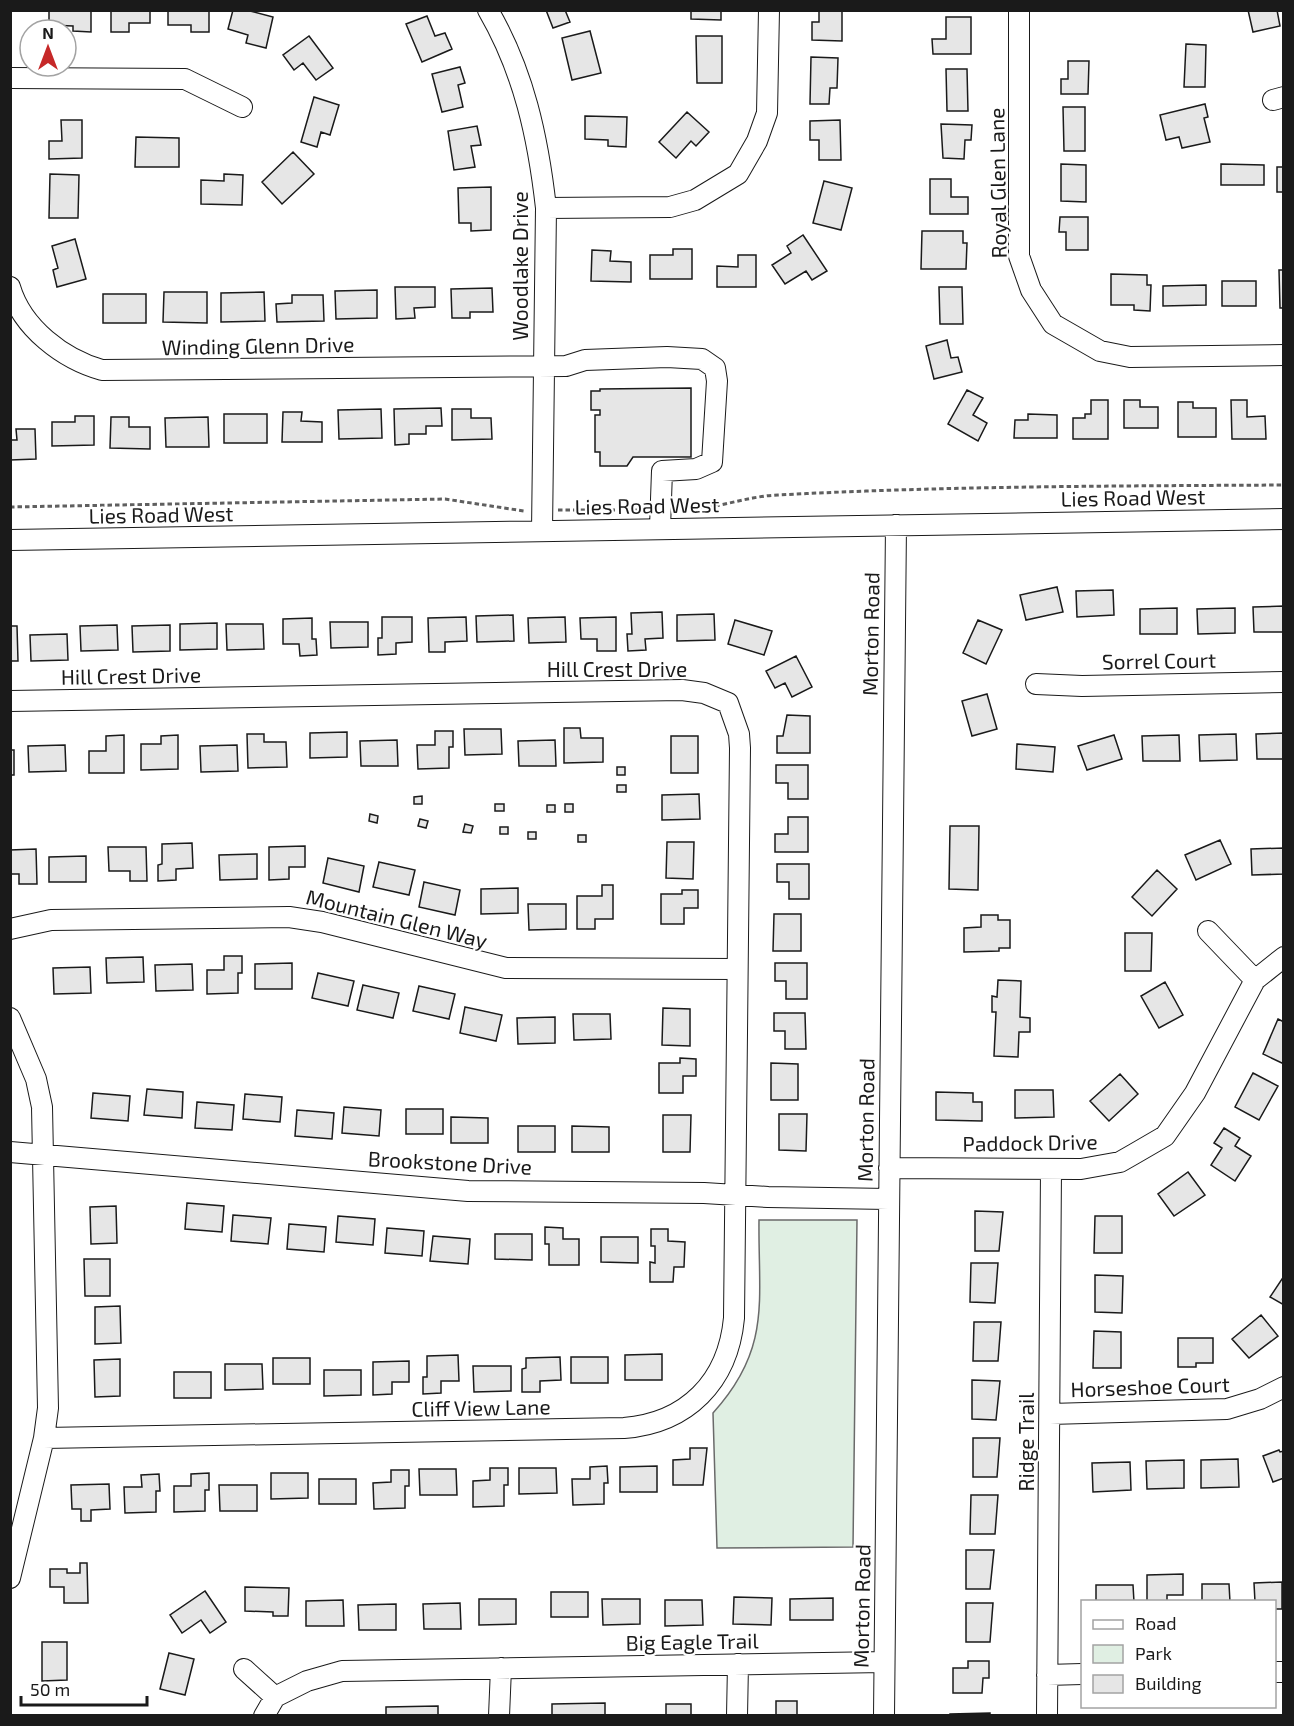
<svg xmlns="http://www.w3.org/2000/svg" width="1294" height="1726" font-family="'Exo 2',sans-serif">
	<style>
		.green { fill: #e0efe3; stroke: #6a6a6a; stroke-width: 1.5 }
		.building { fill: #e6e6e6; stroke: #1a1a1a; stroke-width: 1.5 }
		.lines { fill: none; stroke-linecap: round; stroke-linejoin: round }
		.minor-casing { stroke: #1a1a1a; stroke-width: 22 }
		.path { stroke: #5f5f5f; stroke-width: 3; stroke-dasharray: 4.5 3; stroke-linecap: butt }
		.minor { stroke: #fff; stroke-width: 20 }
		.labels { text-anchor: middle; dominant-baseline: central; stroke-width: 4.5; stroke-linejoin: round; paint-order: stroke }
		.street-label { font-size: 21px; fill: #1a1a1a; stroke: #fff }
	</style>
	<rect width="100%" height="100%" fill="#fff"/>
	<!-- green -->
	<path class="green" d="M759 1220H857L853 1547 717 1548 713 1413C772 1348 758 1300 759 1220Z"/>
	<!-- building -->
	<path class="building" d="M49 10H91V32L73 31V26L49 25Z
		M111 10H150V23H129V32H111Z
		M168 10H209V32H191V25H168Z
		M233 10H246L273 17 266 48 246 43 248 35 228 29Z
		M546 10H565L570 22 553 28Z
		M691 10H721V20L691 19Z
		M819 10H842V41L812 40V22H819Z
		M1248 10H1277L1280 26 1253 32Z
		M427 16 435 36 445 33 452 49 422 62 406 24Z
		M946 17H971V54H933L932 39H946Z
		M590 31 601 73 572 80 562 38Z
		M309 36 333 68 316 80 303 63 294 70 283 55Z
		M696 36H722V83H697Z
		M1186 44 1206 45 1205 87H1184Z
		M811 57 838 58 837 88H830L829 104H810Z
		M1068 61H1089L1088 94H1061V79H1068Z
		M460 67 465 83 458 85 463 107 442 112 432 74Z
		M946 69H967L968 111H947Z
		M314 97 339 105 330 135 321 132 317 147 301 142Z
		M1205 104 1208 117 1204 118 1210 142 1182 148 1179 137 1166 140 1160 115Z
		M1063 107H1085V151H1064Z
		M687 112 709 132 696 146 691 141 676 158 659 142Z
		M585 116 627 117 626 147 608 146V140L585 139Z
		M61 120H82V158L49 159V141H62Z
		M840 120 841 160H819V140H810V121Z
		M941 124 972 125 971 140H965L964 159 943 158Z
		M477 126 481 145 471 146 475 167 454 170 448 131Z
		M136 137 179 138V167H135Z
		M293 152 314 174 282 204 262 182Z
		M1061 164 1086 165V202L1061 201Z
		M1221 164 1264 165V185H1221Z
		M1277 167H1284V192H1277Z
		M50 174 79 175 78 218H49Z
		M224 174 243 175 242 205 201 204V180L224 181Z
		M930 179H951V197H968V214H930Z
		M824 181 852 188 841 230 813 223Z
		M491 187V230L471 231V223H459L458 188Z
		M1060 217H1088V250H1066V232H1059Z
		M922 231H963V243H967L966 269H921Z
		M803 235 827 271 812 280 806 271 785 284 772 265 791 253 787 246Z
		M75 239 86 279 57 287 53 270 58 268 52 246Z
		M673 249H692V279H650V255H673Z
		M592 250 611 251 610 261 631 262V282L591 281Z
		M738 255H756V287H717V266L738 267Z
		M1279 270H1284V308H1280Z
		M1111 274 1147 275V285H1151L1150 311 1134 310V305H1111Z
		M1222 281H1256V306H1222Z
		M1206 285V305L1163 306V286Z
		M395 287H435V307L414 308 415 318 396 319Z
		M939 287H962L963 324H940Z
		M492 288 493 312H470V318H452L451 289Z
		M377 290V318L336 319 335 291Z
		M164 292H207V323L163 322Z
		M264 292 265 321 221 322V293Z
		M103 294H146V323H103Z
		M292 295H323L324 321 277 322 276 304 292 303Z
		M947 340 951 358 958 357 962 372 934 379 926 346Z
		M691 388V457H633L627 466H600V452H595V415H600V410H591V391H600V389Z
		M967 390 983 398 973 415 987 423 978 441 948 424Z
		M1091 400H1108V439H1073V418H1085V414H1091Z
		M1124 400H1140V407H1158V428H1124Z
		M1231 400H1247V417L1265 416 1266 439H1232Z
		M1178 402H1193V408H1216V437H1178Z
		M441 408 442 426H426V434H409V444L395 445 394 409Z
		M381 409 382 438 339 439 338 410Z
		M452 409H471V418H491L492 439 452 440Z
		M283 412H302L301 421 322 422V442H282Z
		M224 414H267V443H224Z
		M1028 414 1057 415V438H1014L1015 420H1028Z
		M75 416H94V445L52 446V422H75Z
		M111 417H129V427H150V449L110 448Z
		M208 417 209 447H166L165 418Z
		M16 429H35L36 459 10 460V440H17Z
		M1057 587 1063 612 1026 620 1020 595Z
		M1113 590 1114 615 1077 617 1076 591Z
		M1284 606V632H1254L1253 607Z
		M1177 608V634H1140V609Z
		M1235 608V633L1198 634 1197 609Z
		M662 612 663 638 645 639 646 650 628 651 627 634H632L631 613Z
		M714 614 715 640 677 641V615Z
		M513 615 514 641 477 642 476 616Z
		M382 617H412V642L396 643V654L378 655V638H382Z
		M466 617 467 641 445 642V652H429L428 618Z
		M565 617 566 642 529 643 528 618Z
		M616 617V651H597V639H581L580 618Z
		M312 618V639H316L317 655 300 656 299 644H283V619Z
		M735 620 772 631 764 655 728 644Z
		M978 620 1002 630 986 664 963 653Z
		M330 622H368V647L331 648Z
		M217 623V649L180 650V624Z
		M226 624H263L264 649 227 650Z
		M117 625 118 650 81 651 80 626Z
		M170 625V651L133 652 132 626Z
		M10 626H17L18 661H10Z
		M67 634 68 660 31 661 30 635Z
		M796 656 812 687 792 697 785 683 775 688 766 671Z
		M987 694 997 729 972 736 962 701Z
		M787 715 810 716V753H777V736H783Z
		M564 728H580L581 738H603V762L564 763Z
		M464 729H501L502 754 465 755Z
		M435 731H453V747H449V768L418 769 417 745H435Z
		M347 732V757L310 758V733Z
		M1284 733V759H1257L1256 734Z
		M247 734H264V742H286L287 767 248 768Z
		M1236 734 1237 760 1200 761 1199 735Z
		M124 735V773H89V751H106V736Z
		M178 735V769L141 770V744H161V736Z
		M1114 735 1122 759 1087 770 1078 746Z
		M1179 735 1180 761H1143L1142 736Z
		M671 736H698V773H671Z
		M397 740 398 766H361L360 741Z
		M555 740 556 766H519L518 741Z
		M1017 744 1055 747 1053 772 1016 769Z
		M65 745 66 771 29 772 28 746Z
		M237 745 238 771 201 772 200 746Z
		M10 750H14V775H10Z
		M776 765H808V799H788V783H776Z
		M617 767H625V775H617Z
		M617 785H626V792H617Z
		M699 794 700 819 662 820V795Z
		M422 796V804H414V797Z
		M495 804H504V811H495Z
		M565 804H573V812H565Z
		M547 805H555V812H547Z
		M370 814 378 816 377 823 369 821Z
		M788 817H808V852H775V834H788Z
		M420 819 428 821 426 828 418 826Z
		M465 824 473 826 471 833 463 832Z
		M950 826H979L978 890 949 889Z
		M500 827H508V834H500Z
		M528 832H536V839H528Z
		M578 835H586V842H578Z
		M1220 840 1231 864 1196 880 1185 855Z
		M667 842H694L693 879 666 878Z
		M192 843 193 868 176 869V880L158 881V865L162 864V844Z
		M305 846V867H289V879L269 880V847Z
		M108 847H146L147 881H130V871H109Z
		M1284 848V874L1252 875 1251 849Z
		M36 849 37 884H19V874H10V850Z
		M257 854V879L220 880 219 855Z
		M86 856V882H49V857Z
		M328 858 364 866 359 892 323 883Z
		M379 862 415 870 409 895 373 887Z
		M777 864H809V899H789V882H777Z
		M1157 870 1177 889 1152 916 1132 897Z
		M424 882 460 890 455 915 419 907Z
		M602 885H613V919H595V929H577V896H602Z
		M518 888V913L481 914V889Z
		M682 890H698V908H684V924H661V894H682Z
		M528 904H566V929L529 930Z
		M774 914H801V951H773Z
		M981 915H998V920H1010V948H999V951L964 952V928L981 927Z
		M1125 933H1152L1151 971H1125Z
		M224 956H242V973H238V993L207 994V970H224Z
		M143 957 144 982 107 983 106 958Z
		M292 963V989H255V964Z
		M775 963H807V999H786V981H775Z
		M192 964 193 990 156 991 155 965Z
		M90 967 91 993 54 994 53 968Z
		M318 973 354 981 348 1006 312 998Z
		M998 980 1021 981 1020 1017 1030 1018V1032H1019L1018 1057 994 1056 996 1012H992V996L997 997Z
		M1165 982 1183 1015 1159 1028 1141 996Z
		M363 985 399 993 393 1018 357 1010Z
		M419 986 455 994 449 1019 413 1011Z
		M465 1007 502 1015 496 1041 460 1033Z
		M663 1008 690 1009V1046L662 1045Z
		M774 1013H805L806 1049H785V1031H774Z
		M573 1014H610L611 1039 574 1040Z
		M555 1017V1043L518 1044 517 1018Z
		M1278 1019 1284 1022V1064L1263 1054Z
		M680 1058 696 1059V1076H683V1093H659V1063H680Z
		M771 1063 798 1064V1100H771Z
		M1253 1073 1278 1086 1259 1120 1235 1107Z
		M1120 1074 1138 1094 1109 1121 1090 1101Z
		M147 1089 183 1092 182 1118 144 1115Z
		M1015 1090H1053L1054 1117 1015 1118Z
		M936 1092 973 1093V1102H982V1121L936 1120Z
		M93 1093 130 1096 128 1121 91 1118Z
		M245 1094 282 1097 280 1122 243 1119Z
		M197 1102 234 1105 232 1130 195 1128Z
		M344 1107 381 1110 379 1136 342 1133Z
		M406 1109H443V1134H406Z
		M297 1110 334 1113 332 1139 295 1136Z
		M779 1114H807L806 1151 779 1150Z
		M663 1115H691L690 1152H663Z
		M451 1117 488 1118V1143H451Z
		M518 1126H555V1152H518Z
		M572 1126 609 1127V1152H572Z
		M1224 1128 1240 1138 1235 1146 1251 1156 1235 1181 1211 1165 1222 1148 1214 1143Z
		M1188 1172 1205 1195 1174 1216 1158 1194Z
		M187 1203 224 1206 222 1232 185 1229Z
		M116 1206 117 1243 91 1244 90 1207Z
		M975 1211 1003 1212 999 1251H975Z
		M233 1215 271 1218 268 1244 231 1241Z
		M338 1216 375 1219 373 1245 336 1242Z
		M1095 1216H1122V1253H1094Z
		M289 1224 326 1227 324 1252 287 1249Z
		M545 1227 563 1228V1239H579V1265H549V1244H545Z
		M387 1228 424 1231 422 1256 385 1253Z
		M651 1229H668V1241L685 1242 684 1267H674L673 1282H650V1262L655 1263V1246H651Z
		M495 1234H532V1260L495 1259Z
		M433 1236 470 1239 468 1264 430 1261Z
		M601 1237H638V1263L601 1262Z
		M84 1259H110V1296H85Z
		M971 1263H998L995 1303 970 1302Z
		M1095 1275 1123 1276 1122 1313 1095 1312Z
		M1284 1276V1305L1270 1297Z
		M120 1306 121 1343 95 1344V1307Z
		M1261 1315 1278 1336 1249 1358 1232 1339Z
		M974 1322H1001L998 1361H973Z
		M1094 1331 1121 1332V1368H1093Z
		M1178 1338H1213V1363H1196V1367H1178Z
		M662 1354V1380H625V1355Z
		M458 1355 459 1381H441V1393L423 1394V1377H427V1356Z
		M560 1357 561 1380 540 1381V1392H522V1369L526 1368V1358Z
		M571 1357H608V1383H571Z
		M273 1358H310V1384H273Z
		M120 1359V1396L95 1397 94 1360Z
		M409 1361V1382H392V1394L373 1395V1362Z
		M225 1364H262L263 1389 225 1390Z
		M473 1366H511V1391L474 1392Z
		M324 1370H361V1395L324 1396Z
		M174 1372H211V1398H174Z
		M972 1380 1000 1381 996 1420 972 1419Z
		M973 1438H1000L997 1477H973Z
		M690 1448H707L703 1485H673V1460L690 1459Z
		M1279 1450 1280 1452 1284 1451V1478L1273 1482 1263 1456Z
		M1238 1459 1239 1487 1201 1488V1460Z
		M1184 1460V1488L1147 1489 1146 1461Z
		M1130 1462 1131 1490 1093 1492 1092 1463Z
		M607 1466 608 1483H604V1504L573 1505 572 1479H590V1467Z
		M657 1466V1492H620V1467Z
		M490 1468H508V1485H504V1506L473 1507V1481L490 1480Z
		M519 1468H556L557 1493 519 1494Z
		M419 1469H456L457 1495H420Z
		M391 1470H409V1486H405V1508L374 1509 373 1483 391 1482Z
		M209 1473V1490H205V1511L174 1512V1486H191V1474Z
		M271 1473H308V1498L271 1499Z
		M159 1474 160 1491H156V1512L125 1513 124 1487H142L141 1475Z
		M319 1479H356V1504H319Z
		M109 1484 110 1509 91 1510V1521H81V1509H72L71 1485Z
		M219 1485H257V1511H220Z
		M971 1495H998L995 1534H970Z
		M966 1550H994L990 1589H966Z
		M80 1563H87L88 1603H64V1587H50V1569H67V1573H80Z
		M1183 1574V1595H1167V1602H1147V1575Z
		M1282 1582V1609H1274V1602H1255L1254 1583Z
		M1202 1584H1229L1230 1602H1202Z
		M1096 1585H1133L1134 1602H1096Z
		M245 1587 289 1588 288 1616H273V1612L245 1611Z
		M205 1591 226 1622 210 1633 201 1620 182 1633 170 1615Z
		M551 1592H588V1617H551Z
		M734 1597 772 1598 771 1625 733 1624Z
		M833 1598V1620H790V1599Z
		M479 1599H516V1624L479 1625Z
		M602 1599H640V1624L603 1625Z
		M343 1600 344 1626H306V1601Z
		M665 1600H702L703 1625 665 1626Z
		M460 1603 461 1629H424L423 1604Z
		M966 1603H993L990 1642H966Z
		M396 1604V1630H359L358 1605Z
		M42 1642H67V1680L42 1681Z
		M169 1653 194 1659 185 1695 160 1689Z
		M968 1661H989V1678H983L982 1693H953V1668H968Z
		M776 1701H797V1716H776Z
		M605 1703V1716H552V1704Z
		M666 1704H691V1716H666Z
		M438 1706V1716H386V1707Z
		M990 1713V1716H950V1714Z"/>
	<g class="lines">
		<!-- minor casing -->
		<g class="minor-casing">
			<path id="minor" d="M488 10C524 72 538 137 546 208L542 531
				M1019 10V256L1031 290 1053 324 1100 351 1130 357 1284 355
				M10 78 185 79 242 107
				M1273 100 1284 97
				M546 208 670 207 695 200 738 174 757 141 767 113 769 10
				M10 287C22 328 63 359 102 370L566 366 585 360 667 357 702 359 715 368 717 381 712 462 696 469 662 471 660 528
				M10 540 1284 519
				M1036 684 1082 686 1284 682
				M10 701 682 690 704 693 728 703 739 734 740 748 734 1318C728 1382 687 1423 624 1428L44 1438
				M10 929 51 920 289 917 322 922 506 968 736 969
				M1208 931 1255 980
				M10 1018 36 1079 42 1107 48 1408 44 1438 10 1578
				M10 1152 468 1191 704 1193 768 1197 888 1199
				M889 1168 1081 1169 1120 1162 1134 1154 1165 1136 1195 1093 1255 980 1284 957
				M1050 1414 1227 1409 1260 1399 1284 1387
				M244 1669 275 1697 307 1681 342 1671 884 1662
				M1274 1672H1284
				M1047 1675 1082 1674
				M264 1716 275 1697
				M499 1716 501 1668
				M737 1716 738 1664
				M884 1716 896 525
				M1047 1716 1051 1169"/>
		</g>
		<!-- path -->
		<path class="path" d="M10 507 445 499 524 511
			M693 509C722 507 749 496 778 495 946 486 1115 486 1284 485
			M558 510H644"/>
		<!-- minor -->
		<use href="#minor" class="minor"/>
	</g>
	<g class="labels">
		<!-- street labels -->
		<g class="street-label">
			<text transform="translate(997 183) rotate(-91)">Royal Glen Lane</text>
			<text transform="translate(519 266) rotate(-90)">Woodlake Drive</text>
			<text transform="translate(258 345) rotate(-1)">Winding Glenn Drive</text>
			<text transform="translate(1133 497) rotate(-1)">Lies Road West</text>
			<text transform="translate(647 505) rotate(-1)">Lies Road West</text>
			<text transform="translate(161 514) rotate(-1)">Lies Road West</text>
			<text transform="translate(870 634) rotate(-89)">Morton Road</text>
			<text transform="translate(1159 660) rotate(-1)">Sorrel Court</text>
			<text x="617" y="668">Hill Crest Drive</text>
			<text transform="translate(131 675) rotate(-1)">Hill Crest Drive</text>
			<text transform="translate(397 918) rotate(14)">Mountain Glen Way</text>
			<text transform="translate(865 1120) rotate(-89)">Morton Road</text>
			<text transform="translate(1030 1142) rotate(-1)">Paddock Drive</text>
			<text transform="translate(450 1162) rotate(3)">Brookstone Drive</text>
			<text transform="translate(1150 1386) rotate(-2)">Horseshoe Court</text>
			<text transform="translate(481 1407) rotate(-1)">Cliff View Lane</text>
			<text transform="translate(1025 1442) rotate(-90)">Ridge Trail</text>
			<text transform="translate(861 1606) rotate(-89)">Morton Road</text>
			<text transform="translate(692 1641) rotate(-1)">Big Eagle Trail</text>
		</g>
	</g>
	<!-- border -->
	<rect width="1294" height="1726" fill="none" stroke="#1a1a1a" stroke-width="24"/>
	<!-- legend -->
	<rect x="1081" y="1600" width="195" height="108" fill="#ffffff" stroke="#a3a3a3" stroke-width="1.5"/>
	<rect x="1093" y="1620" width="30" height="9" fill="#ffffff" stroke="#a3a3a3" stroke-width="1.5"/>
	<text x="1135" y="1630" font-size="18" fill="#1a1a1a">Road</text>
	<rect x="1093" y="1645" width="30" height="18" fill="#e0efe3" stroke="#a3a3a3" stroke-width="1.5"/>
	<text x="1135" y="1660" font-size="18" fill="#1a1a1a">Park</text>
	<rect x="1093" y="1675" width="30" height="18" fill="#e6e6e6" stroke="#a3a3a3" stroke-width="1.5"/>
	<text x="1135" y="1690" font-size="18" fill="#1a1a1a">Building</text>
	<!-- north arrow -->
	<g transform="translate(48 48)"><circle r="28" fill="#ffffff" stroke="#a3a3a3" stroke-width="1.5"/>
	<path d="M0-4.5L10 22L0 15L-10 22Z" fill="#c62828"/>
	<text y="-9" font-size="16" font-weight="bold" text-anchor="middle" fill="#1a1a1a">N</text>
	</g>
	<!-- scale -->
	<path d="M21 1696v9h126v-9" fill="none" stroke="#1a1a1a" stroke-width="3"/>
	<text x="30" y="1696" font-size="18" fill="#1a1a1a" stroke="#ffffff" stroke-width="4.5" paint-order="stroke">50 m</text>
</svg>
